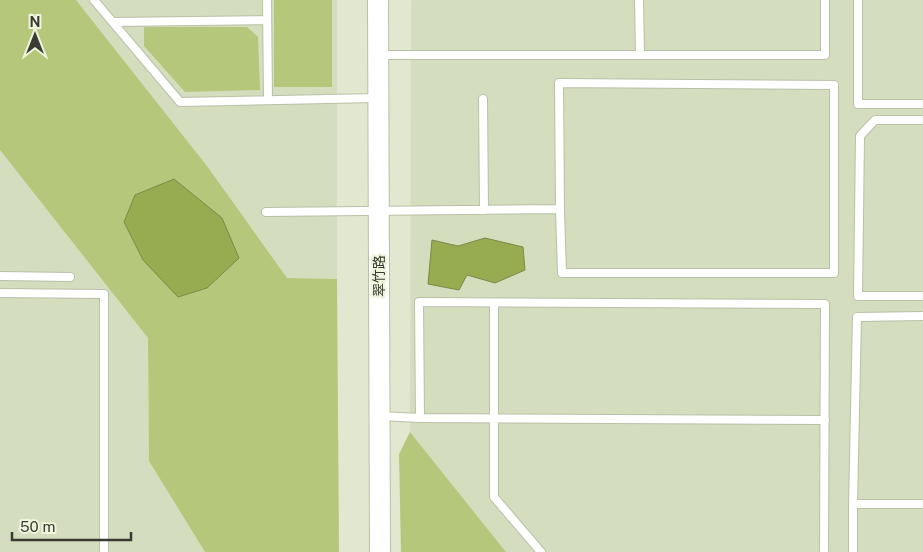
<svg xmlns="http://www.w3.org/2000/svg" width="923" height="552" font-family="'Public Sans','Noto Sans SC',sans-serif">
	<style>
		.built { fill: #d4ddbd }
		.green { fill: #b4c77a }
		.water { fill: #97ab51; stroke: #7b8a48 }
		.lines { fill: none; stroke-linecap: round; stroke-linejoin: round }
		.service-casing { stroke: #b9c0a8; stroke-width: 10 }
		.tertiary-casing { stroke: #b9c0a8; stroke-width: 22 }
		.service { stroke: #fff; stroke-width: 8 }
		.tertiary { stroke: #fff; stroke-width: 20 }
		.labels { text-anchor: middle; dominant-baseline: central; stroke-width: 4.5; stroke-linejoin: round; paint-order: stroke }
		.street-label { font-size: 14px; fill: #3a3c33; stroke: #eef5dc }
	</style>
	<rect width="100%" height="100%" fill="#e1e8cf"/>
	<!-- built -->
	<path class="built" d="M76 0H337V279L287 278 207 166Z
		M411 0H923V552H506L410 432Z
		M0 150 148 338 149 461 205 552H0Z"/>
	<!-- green -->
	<path class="green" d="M0 0H76L207 166 287 278 337 279 339 552H205L149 461 148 338 0 150Z
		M274 0H332V87H274Z
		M144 27H247L258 37 260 90 185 92 144 46Z
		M410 432 506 552H401L399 454Z"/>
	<!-- water -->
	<path class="water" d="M174 179 222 218 239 258 207 288 178 297 143 260 124 222 135 195Z
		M485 238 523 247 525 270 495 283 467 275 459 290 428 284 432 240 458 246Z"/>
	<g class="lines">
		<!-- service casing -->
		<g class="service-casing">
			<path id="service" d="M94 0 180 102 377 98
				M267 0 268 100
				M639 0 640 55
				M858 0V104H923
				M113 22 267 20
				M379 55H825V0
				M483 99 484 210
				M923 120H875L860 136 858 296H923
				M266 212 560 209 562 273H834V85L559 83 560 209
				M0 276 70 277
				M0 293 104 294V552
				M494 303V497L541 552
				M923 316 857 317 853 504H923
				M380 416 420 418
				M853 504V552
				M824 552 825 304 419 302 420 418 825 420"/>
		</g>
		<!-- tertiary casing -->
		<g class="tertiary-casing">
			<path id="tertiary" d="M378 0 380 552"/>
		</g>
		<!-- service -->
		<use href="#service" class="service"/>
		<!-- tertiary -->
		<use href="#tertiary" class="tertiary"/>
	</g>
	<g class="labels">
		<!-- street labels -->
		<g class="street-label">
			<text transform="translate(379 276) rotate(-90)">翠竹路</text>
		</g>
	</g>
	<!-- north arrow -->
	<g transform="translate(35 35)" stroke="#eef5dc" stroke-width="4" paint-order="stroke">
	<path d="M0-4L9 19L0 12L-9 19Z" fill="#3a3c33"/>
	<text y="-8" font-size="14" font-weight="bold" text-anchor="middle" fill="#3a3c33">N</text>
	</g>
	<!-- scale -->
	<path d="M12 532v8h119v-8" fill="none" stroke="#3a3c33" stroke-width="2.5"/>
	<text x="20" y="532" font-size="15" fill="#3a3c33" stroke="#eef5dc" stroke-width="4" paint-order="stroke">50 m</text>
</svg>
